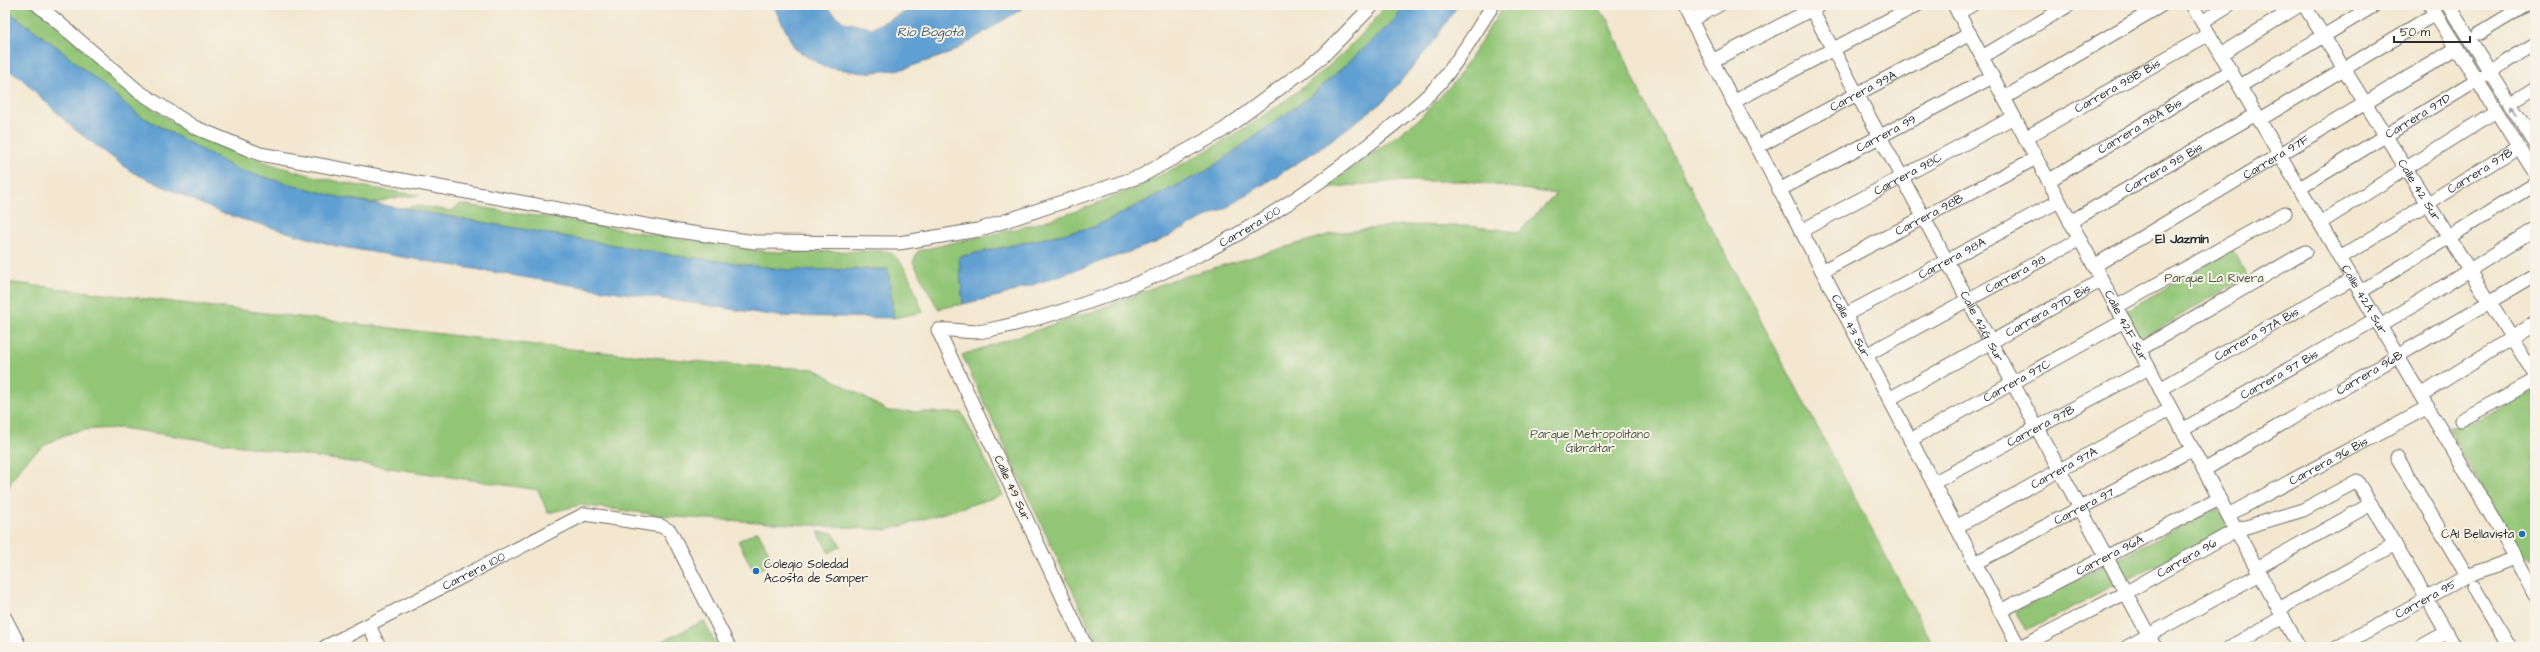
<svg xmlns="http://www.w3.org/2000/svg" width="2540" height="652" font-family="'Architects Daughter',sans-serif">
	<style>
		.green { fill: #92c576; stroke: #5e7850 }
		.water { fill: #5f9fd2; stroke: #45657e }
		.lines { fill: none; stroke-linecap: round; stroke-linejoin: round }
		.minor-casing { stroke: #716d65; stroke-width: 15 }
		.minor { stroke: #fff; stroke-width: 13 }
		.oneway { stroke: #a0a0a0 }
		.poi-dot { fill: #1f6fb2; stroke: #f7f3e8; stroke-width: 1.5 }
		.labels { text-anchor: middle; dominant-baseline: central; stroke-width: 4; stroke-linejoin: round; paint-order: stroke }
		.street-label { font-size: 12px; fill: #2b2b2b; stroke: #f7f3e8 }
		.park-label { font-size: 12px; fill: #4a5942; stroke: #f7f3e8 }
		.poi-label { font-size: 12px; fill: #2b2b2b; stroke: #f7f3e8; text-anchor: end }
		.water-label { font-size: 13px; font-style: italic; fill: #40596e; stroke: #f7f3e8 }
		.neighbourhood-label { font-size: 13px; font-weight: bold; fill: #2b2b2b; stroke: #f7f3e8 }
	</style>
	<rect width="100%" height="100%" fill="#f7f3e8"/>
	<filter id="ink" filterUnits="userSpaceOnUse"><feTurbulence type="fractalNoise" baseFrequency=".025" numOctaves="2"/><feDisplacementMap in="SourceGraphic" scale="8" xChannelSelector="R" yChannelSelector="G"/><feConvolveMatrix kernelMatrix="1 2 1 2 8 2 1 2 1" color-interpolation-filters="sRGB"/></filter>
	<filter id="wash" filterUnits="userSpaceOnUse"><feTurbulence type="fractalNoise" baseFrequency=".012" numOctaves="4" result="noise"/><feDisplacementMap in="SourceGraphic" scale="16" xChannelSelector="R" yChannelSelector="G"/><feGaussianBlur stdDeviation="0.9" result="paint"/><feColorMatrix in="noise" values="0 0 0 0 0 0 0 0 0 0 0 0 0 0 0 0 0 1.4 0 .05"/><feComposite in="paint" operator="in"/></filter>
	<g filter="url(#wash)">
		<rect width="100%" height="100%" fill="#f3e7d0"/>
		<!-- green -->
		<path class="green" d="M5 5C12 5 23 3 29 5 43 10 56 26 67 35 102 66 136 102 177 124 251 165 336 185 420 195L389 199 376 203 342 198 238 170 139 115 57 47 5 9Z
			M1386 5H1404L1393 22 1311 96 1208 170 1094 227 959 257 963 304 938 309 913 262 918 251C966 239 1015 231 1062 216 1168 181 1320 96 1386 5Z
			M1504 5H1592L1608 19 1641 95 1934 647H1099L962 355 1097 310 1172 280 1335 233 1400 225 1469 226 1519 232 1556 194 1468 181H1397L1325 188 1418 120 1456 80Z
			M460 204 751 250 777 252 887 251C907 259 915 294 923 312L894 318 887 269 788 270 678 256 400 208 419 206 452 211Z
			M2232 250 2248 276 2140 339 2124 312Z
			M5 282 560 348 735 365 815 369 888 411 962 413 1003 495 888 530 675 517 580 505 548 513 538 490 121 428C103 429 85 428 68 434 39 444 14 468 5 497Z
			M2535 390V559L2519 554 2448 428 2478 420Z
			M2217 508 2228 528 2026 631 2016 611Z
			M758 531 774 562 754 572 738 541Z
			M818 532 833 533 841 546 829 553Z
			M704 621 717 647H650Z"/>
		<!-- water -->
		<path class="water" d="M773 5H825L843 22 872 28 920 5H1028L951 53 903 69 864 73 824 67 795 49Z
			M1404 5H1458L1431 45 1385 100 1322 147 1231 205 1155 243 1003 295 963 304 959 257 1094 227 1208 170 1311 96 1393 22Z
			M5 9 57 47 139 115 238 170 342 198 678 256 788 270 888 269 894 318 778 316 571 285 336 246 221 213 132 172 74 129 21 78 5 68Z"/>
	</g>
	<g filter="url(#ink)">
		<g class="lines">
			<!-- minor casing -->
			<g class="minor-casing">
				<g id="minor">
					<path d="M38 5 138 91 194 127 260 154 678 231 755 242 899 243 978 230 1141 176 1222 131 1323 56 1373 5"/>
					<path id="s1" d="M1683 5 2019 647"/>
					<path id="s2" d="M1809 5 2155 647"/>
					<path id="s3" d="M1954 5 2299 647"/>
					<path id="s4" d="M2192 5 2516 558 2535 594"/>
					<path id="s5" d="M2304 5 2535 375"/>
					<path d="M2430 5 2535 173"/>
					<path d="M2448 5 2535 143"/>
					<path d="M1958 13 1972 5"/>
					<path d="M1691 20 1719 5"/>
					<path d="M2202 22 2229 5"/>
					<path d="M2480 33 2526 5"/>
					<path d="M2221 54 2300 5"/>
					<path d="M1982 57 2069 5"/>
					<path d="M1712 61 1820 5"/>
					<path d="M2240 86 2375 5"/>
					<path d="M2004 98 2162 5"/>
					<path d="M2519 98 2535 88"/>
					<path d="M1733 102 1917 5"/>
					<path d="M2259 120 2435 14"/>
					<path id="s6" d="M2025 138 2209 34"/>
					<path id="s7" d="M1757 147 1970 34"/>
					<path id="s8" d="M2048 181 2231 71"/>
					<path id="s9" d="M2300 188 2535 44"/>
					<path id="s10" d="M1779 190 1992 77"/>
					<path id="s11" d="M2070 222 2256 114"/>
					<path d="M2320 223 2496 111"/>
					<path id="s12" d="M1801 231 2014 117"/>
					<path id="s13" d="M2340 258 2518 147"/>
					<path id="s14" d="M2094 266 2457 48"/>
					<path id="s15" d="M1822 271 2036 158"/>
					<path d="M2360 292 2535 184"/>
					<path d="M2116 307 2285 213"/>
					<path id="s16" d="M1845 315 2059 201"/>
					<path d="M2380 326 2535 229"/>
					<path d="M2139 350 2305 252"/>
					<path id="s17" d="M1866 355 2080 239"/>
					<path id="s18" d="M2160 389 2353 279"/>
					<path d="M2421 395 2535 323"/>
					<path id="s19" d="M1889 399 2102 280"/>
					<path d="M2461 420 2535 380"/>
					<path id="s20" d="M2182 430 2376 319"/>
					<path id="s21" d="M1910 440 2124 321"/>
					<path d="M2397 457 2467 576"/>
					<path id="s22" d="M2204 470 2535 275"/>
					<path id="s23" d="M1933 483 2149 368"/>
					<path id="s24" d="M2228 515 2428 407"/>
					<path id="s25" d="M1956 527 2171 409"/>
					<path id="s26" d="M1975 563 2193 449"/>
					<path d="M2257 568 2371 504"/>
					<path d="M2474 587 2509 647"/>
					<path d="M2432 607 2455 647"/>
					<path d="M2279 609 2395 544"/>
					<path id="s27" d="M2000 611 2219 499"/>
					<path d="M5 618 20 647"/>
					<path d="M369 625 379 647"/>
					<path id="s28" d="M325 647 585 514 661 526 670 531 729 647"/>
					<path id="s29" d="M1086 647 938 330C954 328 968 334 984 331 1128 302 1265 230 1377 138 1398 121 1421 104 1438 85 1460 60 1475 32 1493 5"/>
					<path id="s30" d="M2020 647 2125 593 2236 530 2303 510 2357 481 2426 597"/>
					<path d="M2127 647 2260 574"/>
					<path d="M2230 647 2283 617"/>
					<path id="s31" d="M2338 647 2467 576 2516 558"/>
					<path d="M2420 647 2447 632"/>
				</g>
			</g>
			<!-- minor -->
			<use href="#minor" class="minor"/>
		</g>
		<!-- one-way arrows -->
		<defs><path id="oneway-shaft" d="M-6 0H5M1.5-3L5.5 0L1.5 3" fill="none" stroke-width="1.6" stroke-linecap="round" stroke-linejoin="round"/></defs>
		<use class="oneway" href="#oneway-shaft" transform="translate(2514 110) rotate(-122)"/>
	</g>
	<!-- markers -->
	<g class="poi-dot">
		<circle cx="2522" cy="534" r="4"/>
		<circle cx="756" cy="571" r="4"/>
	</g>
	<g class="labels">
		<!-- street labels -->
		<g class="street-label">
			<text stroke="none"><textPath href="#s6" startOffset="106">Carrera 98B Bis</textPath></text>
			<text stroke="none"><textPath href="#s7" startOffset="120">Carrera 99A</textPath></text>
			<text stroke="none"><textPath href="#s9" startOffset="138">Carrera 97D</textPath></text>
			<text stroke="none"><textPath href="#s8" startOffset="107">Carrera 98A Bis</textPath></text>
			<text stroke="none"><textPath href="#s10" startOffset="121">Carrera 99</textPath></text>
			<text stroke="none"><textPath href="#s14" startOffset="212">Carrera 97F</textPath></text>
			<text stroke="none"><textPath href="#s11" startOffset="108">Carrera 98 Bis</textPath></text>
			<text stroke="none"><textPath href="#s13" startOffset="165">Carrera 97B</textPath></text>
			<text stroke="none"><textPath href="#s12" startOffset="121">Carrera 98C</textPath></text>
			<text stroke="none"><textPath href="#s5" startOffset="218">Calle 42 Sur</textPath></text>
			<text stroke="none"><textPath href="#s15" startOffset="121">Carrera 98B</textPath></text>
			<text stroke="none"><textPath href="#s29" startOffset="683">Carrera 100</textPath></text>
			<text stroke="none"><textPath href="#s16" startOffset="121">Carrera 98A</textPath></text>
			<text stroke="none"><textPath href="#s17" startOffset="170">Carrera 98</textPath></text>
			<text stroke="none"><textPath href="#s4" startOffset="341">Calle 42A Sur</textPath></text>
			<text stroke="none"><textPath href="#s19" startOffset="182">Carrera 97D Bis</textPath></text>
			<text stroke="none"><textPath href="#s1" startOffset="362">Calle 43 Sur</textPath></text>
			<text stroke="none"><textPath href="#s2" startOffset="365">Calle 42G Sur</textPath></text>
			<text stroke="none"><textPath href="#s3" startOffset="364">Calle 42F Sur</textPath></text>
			<text stroke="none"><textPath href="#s18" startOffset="111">Carrera 97A Bis</textPath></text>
			<text stroke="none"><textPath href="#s22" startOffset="192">Carrera 96B</textPath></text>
			<text stroke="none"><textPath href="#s20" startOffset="112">Carrera 97 Bis</textPath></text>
			<text stroke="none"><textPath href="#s21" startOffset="122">Carrera 97C</textPath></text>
			<text stroke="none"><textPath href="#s23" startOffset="122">Carrera 97B</textPath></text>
			<text stroke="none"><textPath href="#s24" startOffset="114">Carrera 96 Bis</textPath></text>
			<text stroke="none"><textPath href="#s25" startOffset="123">Carrera 97A</textPath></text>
			<text transform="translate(1012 488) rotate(65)">Calle 49 Sur</text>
			<text stroke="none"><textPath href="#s26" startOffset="123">Carrera 97</textPath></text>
			<text stroke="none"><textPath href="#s27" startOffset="123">Carrera 96A</textPath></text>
			<text stroke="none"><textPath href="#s30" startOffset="189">Carrera 96</textPath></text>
			<text stroke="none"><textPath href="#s28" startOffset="167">Carrera 100</textPath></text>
			<text stroke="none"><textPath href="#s31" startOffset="100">Carrera 95</textPath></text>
		</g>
		<!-- park labels -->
		<g class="park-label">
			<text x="2214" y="278">Parque La Rivera</text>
			<text x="1590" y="434">Parque Metropolitano<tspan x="1590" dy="14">Gibraltar</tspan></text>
		</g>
		<!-- poi labels -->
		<g class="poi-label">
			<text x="2514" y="534">CAI Bellavista</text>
			<text x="764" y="564" text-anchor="start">Colegio Soledad<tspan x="764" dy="14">Acosta de Samper</tspan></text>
		</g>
		<!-- water labels -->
		<g class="water-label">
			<text x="930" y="32">Rio Bogotá</text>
		</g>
		<!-- neighbourhood labels -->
		<g class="neighbourhood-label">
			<text x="2182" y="239">El Jazmín</text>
		</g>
	</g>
	<!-- margin -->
	<rect width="2540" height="652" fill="none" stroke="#f7f3e8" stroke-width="20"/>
	<!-- scale -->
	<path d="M2394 36v6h76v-6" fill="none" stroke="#2b2b2b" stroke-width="2"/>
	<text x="2400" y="36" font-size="12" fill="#2b2b2b" stroke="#f7f3e8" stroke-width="3" paint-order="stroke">50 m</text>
</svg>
